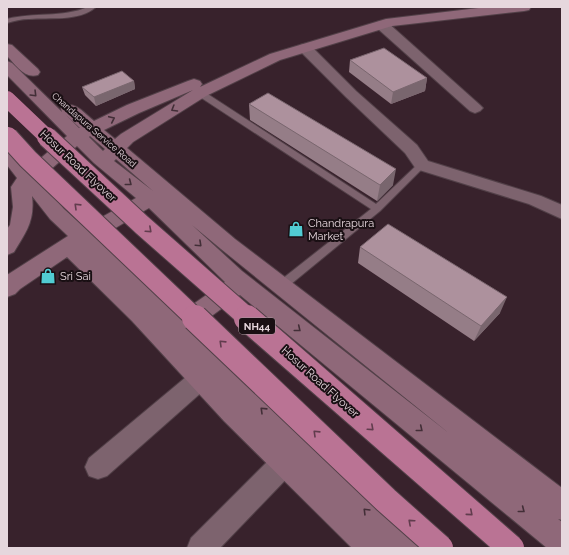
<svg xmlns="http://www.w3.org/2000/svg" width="569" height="555" font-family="Raleway,sans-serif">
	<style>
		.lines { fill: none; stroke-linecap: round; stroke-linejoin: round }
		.lane-casing { stroke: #524048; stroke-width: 2 }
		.street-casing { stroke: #524048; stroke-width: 2 }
		.secondary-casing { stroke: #524048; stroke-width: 2 }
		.lane { fill: #7d636e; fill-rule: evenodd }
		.street { fill: #7d636e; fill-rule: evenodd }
		.secondary { fill: #8f6879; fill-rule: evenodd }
		.highway-bridge-far2-casing { stroke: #524048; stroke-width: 16; stroke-linecap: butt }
		.highway-bridge-far1-casing { stroke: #524048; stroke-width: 22; stroke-linecap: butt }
		.highway-bridge-casing { stroke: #524048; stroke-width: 28; stroke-linecap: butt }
		.highway-bridge-far2 { stroke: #ba7394; stroke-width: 16 }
		.highway-bridge-far1 { stroke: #ba7394; stroke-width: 20 }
		.highway-bridge { stroke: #ba7394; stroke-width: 26 }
		.wall { fill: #957d87 }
		.shaded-wall { fill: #79666e }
		.building { fill: #ad919d; stroke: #79666e }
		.oneway { stroke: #422e37 }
		.oneway2 { stroke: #613c4d }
		.labels { text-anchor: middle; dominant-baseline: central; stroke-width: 4; stroke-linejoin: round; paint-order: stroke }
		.far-street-label { font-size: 9px; fill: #e6d7dd; stroke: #190f13 }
		.shield { fill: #190f13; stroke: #a89ba0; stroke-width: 1 }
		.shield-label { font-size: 10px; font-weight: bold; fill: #e6d7dd }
		.street-label { font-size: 11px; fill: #e6d7dd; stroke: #190f13 }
		.poi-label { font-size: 11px; fill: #e6d7dd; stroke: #190f13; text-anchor: start }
	</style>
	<rect width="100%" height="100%" fill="#38222c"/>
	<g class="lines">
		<!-- lane casing -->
		<g class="lane-casing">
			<path id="lane" d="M88 7H96C79 22 50 17 29 19 21 19 14 21 7 23V19C34 12 62 18 88 7Z
				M197 91H203L376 204 419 163 422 162 426 165 380 211 285 289H277L276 286 277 283 371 209 197 95Z"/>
		</g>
		<!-- street casing -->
		<g class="street-casing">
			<path id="street" d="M382 21 387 22 480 105 483 108 480 111 475 113 470 111 377 28 376 25 377 22Z
				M305 44 310 45 356 91 417 145 428 161 541 196 562 205V219L529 204 416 169 405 153 346 97 300 51 298 48 300 45Z
				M212 359 220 362 223 369 220 376 107 476 98 479 89 476 85 467 89 458 204 362Z
				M285 450 294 453 298 462 294 471 220 548H187L191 538 276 453Z"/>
		</g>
		<!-- secondary casing -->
		<g class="secondary-casing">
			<path id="secondary" d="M487 7H531L529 10 524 11 392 26 280 60 206 96 133 142 127 148 235 239 562 488V520L558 519 562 522V548H547L240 295 194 329 415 537 419 548H352L224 421 132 321 67 257 20 289 15 294 7 297V275L68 236 50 219 32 196C35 221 26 232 14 252L7 255V229L10 225 13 207 11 187 17 178 7 165V147L13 149 29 168 67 136 7 75V61L12 63 62 112 61 109 63 105C76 102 84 113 94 121L127 105 188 81 194 79 200 81 202 84 200 87 270 54 386 19ZM193 90 121 134 115 139 104 130 139 113ZM66 115 80 128H79ZM90 136 105 149 103 151 89 137ZM77 146 94 163 136 198 84 227 64 209 39 180ZM116 159 153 191 114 161ZM149 208 225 282 179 314 97 239ZM192 225 221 249 450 434 242 271Z
				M7 44 12 45 38 69 40 72 38 75C24 79 16 65 7 56Z"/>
		</g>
		<!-- lane -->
		<use href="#lane" class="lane"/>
		<!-- street -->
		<use href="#street" class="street"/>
		<!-- secondary -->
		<use href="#secondary" class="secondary"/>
		<!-- highway-bridge-far2 casing -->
		<g class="highway-bridge-far2-casing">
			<path id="highway-bridge-far2" d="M7 99 48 138
				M7 136 9 138"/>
		</g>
		<!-- highway-bridge-far1 casing -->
		<g class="highway-bridge-far1-casing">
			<path id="highway-bridge-far1" d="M8 137 28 159 196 319
				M47 137 142 225 249 319"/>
		</g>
		<!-- highway-bridge casing -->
		<g class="highway-bridge-casing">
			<path id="highway-bridge" d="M195 318 386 500 440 548
				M247 318 511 548"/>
		</g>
		<!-- highway-bridge-far2 -->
		<use href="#highway-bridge-far2" class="highway-bridge-far2"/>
		<!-- highway-bridge-far1 -->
		<use href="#highway-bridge-far1" class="highway-bridge-far1"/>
		<!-- highway-bridge -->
		<use href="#highway-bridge" class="highway-bridge"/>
	</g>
	<!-- wall -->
	<path class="wall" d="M350 60 427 78 425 91 391 104 349 72Z
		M134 81 135 89 96 106 85 95 82 87Z
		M249 104 393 185 377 201 250 120Z
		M360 247 500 313 474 341 358 263Z"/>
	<!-- shaded-wall -->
	<path class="shaded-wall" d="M427 78 425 91 391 104 393 92Z
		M134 81 135 89 96 106 94 97Z
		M396 169 393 185 377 201 380 185Z
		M507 297 500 313 474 341 481 326Z"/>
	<!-- building -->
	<path class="building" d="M384 48 427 78 393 92 350 60Z
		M122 71 134 81 94 97 82 87Z
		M268 93 396 169 380 185 249 104Z
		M388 224 507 297 481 326 360 247Z"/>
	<!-- one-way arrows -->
	<defs><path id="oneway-chevron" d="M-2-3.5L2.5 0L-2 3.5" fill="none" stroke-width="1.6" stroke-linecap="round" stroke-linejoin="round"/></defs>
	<g class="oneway">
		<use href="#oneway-chevron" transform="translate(34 94) rotate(45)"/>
		<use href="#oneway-chevron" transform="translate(174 109) rotate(149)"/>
		<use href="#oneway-chevron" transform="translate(112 119) rotate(-25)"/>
		<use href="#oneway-chevron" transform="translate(129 183) rotate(38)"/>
		<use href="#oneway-chevron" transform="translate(199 244) rotate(43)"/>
		<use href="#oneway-chevron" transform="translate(298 329) rotate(39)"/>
		<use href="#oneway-chevron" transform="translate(263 410) rotate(-136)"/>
		<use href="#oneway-chevron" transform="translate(420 429) rotate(39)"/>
		<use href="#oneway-chevron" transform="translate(522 510) rotate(38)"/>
		<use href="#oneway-chevron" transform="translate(366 511) rotate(-135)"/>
	</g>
	<g class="oneway2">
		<use href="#oneway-chevron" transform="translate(77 206) rotate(-136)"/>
		<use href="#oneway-chevron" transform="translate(149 230) rotate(42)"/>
		<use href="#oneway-chevron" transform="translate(222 343) rotate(-136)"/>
		<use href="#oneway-chevron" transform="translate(371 428) rotate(42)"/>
		<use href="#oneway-chevron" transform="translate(316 433) rotate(-136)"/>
		<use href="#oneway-chevron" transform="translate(470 513) rotate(41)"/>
		<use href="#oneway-chevron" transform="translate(411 522) rotate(-138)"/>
	</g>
	<!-- icons -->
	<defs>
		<g id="shop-bare" transform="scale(1.2)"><path d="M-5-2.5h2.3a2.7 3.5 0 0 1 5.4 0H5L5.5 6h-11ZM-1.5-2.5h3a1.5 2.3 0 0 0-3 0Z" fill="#51ccd3" stroke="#190f13" stroke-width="2.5" paint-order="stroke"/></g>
	</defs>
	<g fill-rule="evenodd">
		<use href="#shop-bare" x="296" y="229"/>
		<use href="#shop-bare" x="48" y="276"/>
	</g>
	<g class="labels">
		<!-- far-street labels -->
		<g class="far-street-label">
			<text transform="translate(94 130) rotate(41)">Chandapura Service Road</text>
		</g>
		<!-- shield labels -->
		<rect class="shield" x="239" y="318" width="36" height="16" rx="3"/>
		<g class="shield-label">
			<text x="257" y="326">NH44</text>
		</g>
		<!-- street labels -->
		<g class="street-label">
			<text transform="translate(78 166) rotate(43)">Hosur Road Flyover</text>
			<text transform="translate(320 382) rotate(42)">Hosur Road Flyover</text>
		</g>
		<!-- poi labels -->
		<g class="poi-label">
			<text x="308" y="223">Chandrapura<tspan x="308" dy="13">Market</tspan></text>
			<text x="60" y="276">Sri Sai</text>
		</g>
	</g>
	<!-- border -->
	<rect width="569" height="555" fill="none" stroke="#e6d7dd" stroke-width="16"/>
</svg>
